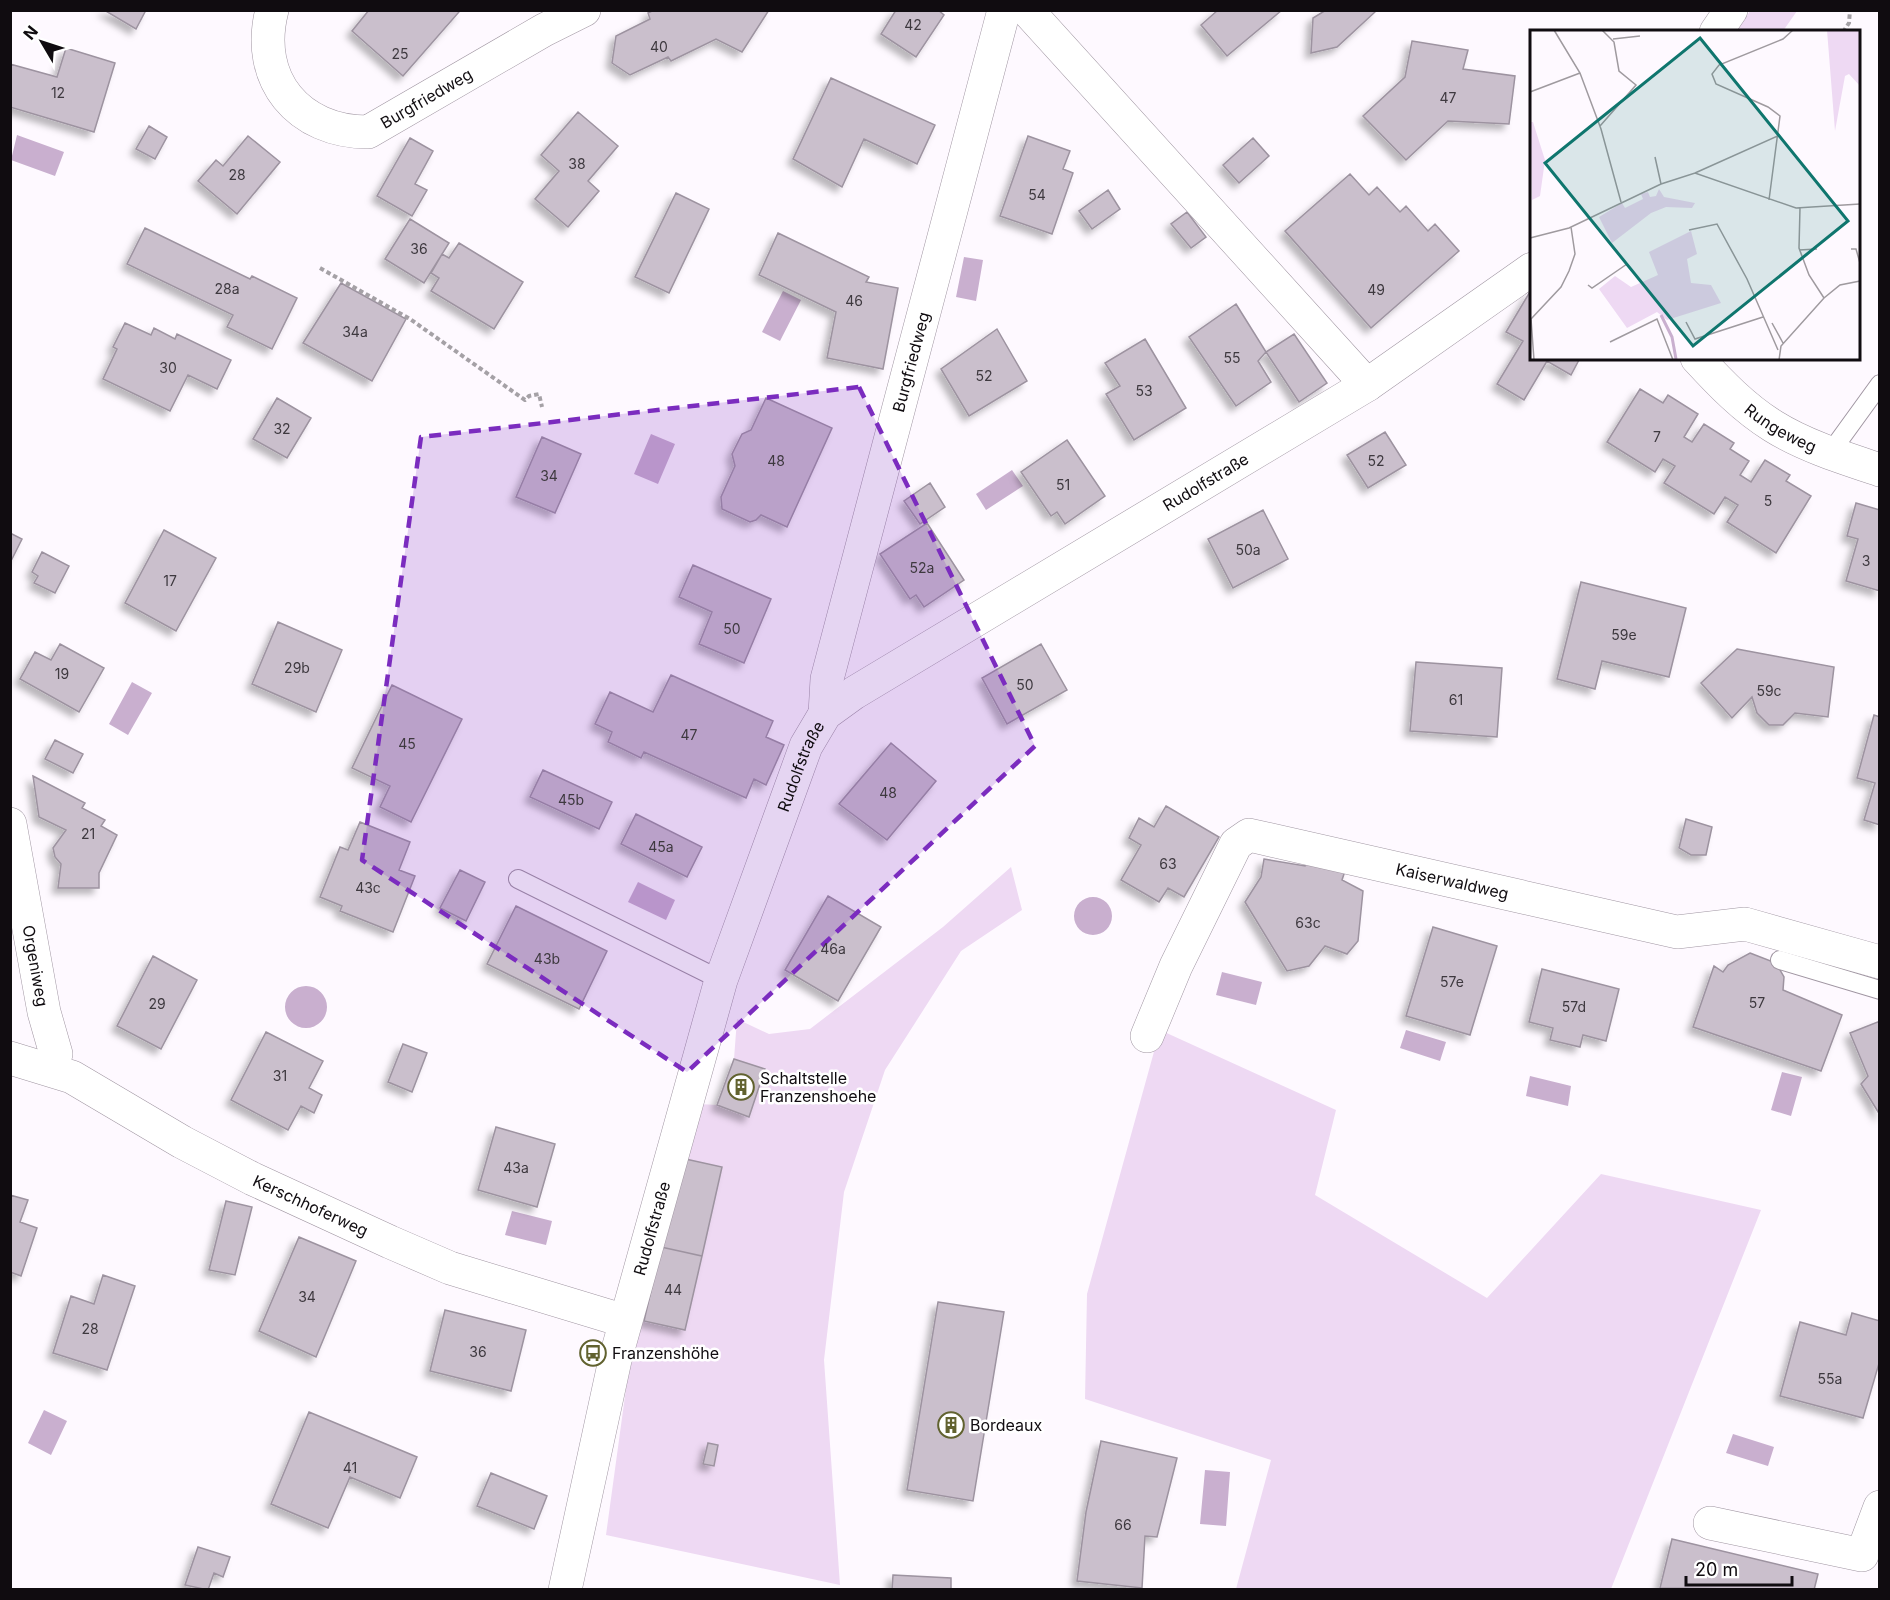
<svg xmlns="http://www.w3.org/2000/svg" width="1890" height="1600" font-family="Inter,sans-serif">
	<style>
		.green { fill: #eed9f3 }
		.water { fill: #c9afcf }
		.building { fill: #cabfcc; stroke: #9d93a0; stroke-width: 1.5; filter: url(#shadow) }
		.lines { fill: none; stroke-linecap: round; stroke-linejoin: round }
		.lane-casing { stroke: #a096a2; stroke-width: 20 }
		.street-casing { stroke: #a096a2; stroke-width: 34 }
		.path { stroke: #a5a1a6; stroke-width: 4; stroke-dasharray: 4.5 3; stroke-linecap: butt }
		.lane { stroke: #fff; stroke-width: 18 }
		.street { stroke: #fff; stroke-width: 33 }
		.marked { fill: #7b2cbf; fill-opacity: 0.2; stroke: #7b2cbf; stroke-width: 4.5; stroke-dasharray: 12 8; stroke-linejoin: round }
		.labels { text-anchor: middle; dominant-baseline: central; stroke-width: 5; stroke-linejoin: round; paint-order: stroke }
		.number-label { font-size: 14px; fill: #3e393f }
		.street-label { font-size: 16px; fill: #100c10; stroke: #fff }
		.poi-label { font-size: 16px; fill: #100c10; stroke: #fff; text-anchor: start }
		.inset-river { fill: none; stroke: #c9afcf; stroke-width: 3 }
		.inset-road { fill: none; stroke: #9f9a9f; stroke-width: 1.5 }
		.view { fill: #0f766e; fill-opacity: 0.15; stroke: #0f766e; stroke-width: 3 }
		.inset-edge { fill: none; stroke: #100c10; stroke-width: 3 }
	</style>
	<defs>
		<filter id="shadow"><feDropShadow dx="-5.5" dy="5.5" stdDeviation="3" flood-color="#0004"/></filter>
	</defs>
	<rect width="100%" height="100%" fill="#fef9ff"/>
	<!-- green -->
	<path class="green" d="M1750 11H1797L1783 31 1736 32Z
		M1011 867 1022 910 961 951 885 1070 844 1192 824 1360 840 1585 606 1535 635 1323 644 1321 685 1330 722 1168 681 1158 699 1104 717 1105 748 1116 765 1070 734 1059 737 1019 769 1034 810 1029 943 927Z
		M1160 1030 1336 1110 1315 1195 1487 1298 1601 1174 1761 1210 1611 1589H1236L1271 1460 1085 1399 1087 1294Z"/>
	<!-- water -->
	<path class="water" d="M17 135 64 152 55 176 11 160Z
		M964 257 983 260 976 301 956 297Z
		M783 291 801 300 780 341 762 332Z
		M651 434 675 444 658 484 634 474Z
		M1012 470 1023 486 986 510 976 494Z
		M132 682 152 693 128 735 109 724Z
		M638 882 675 900 666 920 628 902Z
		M1074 916a19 19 0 1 1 38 0a19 19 0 1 1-38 0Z
		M1222 972 1262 982 1256 1005 1216 995Z
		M285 1007a21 21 0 1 1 42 0a21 21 0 1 1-42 0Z
		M1406 1030 1446 1042 1440 1061 1400 1048Z
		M1782 1072 1802 1077 1791 1116 1771 1110Z
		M1530 1076 1571 1086 1568 1106 1526 1096Z
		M512 1211 552 1221 546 1245 505 1235Z
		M44 1410 67 1421 51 1455 28 1443Z
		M1733 1434 1774 1447 1768 1466 1726 1453Z
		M1205 1470 1230 1472 1226 1526 1200 1524Z"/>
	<!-- building -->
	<path class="building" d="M104 10H146L136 29Z
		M369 10H458L459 12 403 76 352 31Z
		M654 10H769L742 52 716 39 671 61 668 57 630 75 612 63 616 36 650 19 648 13Z
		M896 10H938L944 15 916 57 881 34Z
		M1218 10H1282L1227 56 1201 25Z
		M1326 10H1375V12L1337 47 1311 53 1313 18Z
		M1412 41 1468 50 1463 69 1515 76 1509 124 1448 121 1406 160 1363 116 1405 77Z
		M66 48 115 63 94 132 10 107V64L57 77Z
		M831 78 935 125 917 164 864 139 842 187 793 159Z
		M578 112 618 146 588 181 599 191 568 227 535 199 559 171 541 155Z
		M149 126 167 137 155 159 136 149Z
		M248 136 280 162 237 214 198 181 216 160 223 166Z
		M1028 136 1070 151 1063 169 1073 173 1052 234 1000 216Z
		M410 138 433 151 415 184 427 190 412 216 377 196Z
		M1253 138 1269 156 1239 183 1223 165Z
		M1350 174 1369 195 1377 187 1400 212 1406 206 1428 231 1435 224 1459 251 1371 328 1285 231Z
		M1108 190 1120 209 1092 229 1079 211Z
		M676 193 709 209 669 293 635 277Z
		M1187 212 1206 237 1191 248 1171 224Z
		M410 219 449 243 424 283 385 259Z
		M145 228 250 279 252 276 297 298 272 349 227 327 233 315 127 264Z
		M778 233 869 277 866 282 898 288 883 369 827 358 836 312 759 275Z
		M459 243 523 282 494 329 431 291 439 278 431 273 442 254 449 258Z
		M341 283 406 319 372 381 303 343Z
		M1531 290 1532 358H1580L1571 375 1547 361 1524 400 1497 384 1523 341 1506 332Z
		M1236 304 1266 352 1258 361 1271 382 1236 406 1189 337Z
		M125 323 151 335 154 328 175 339 177 334 231 360 217 389 188 375 170 411 103 379 117 349 113 347Z
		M997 329 1027 381 969 416 941 369Z
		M1294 334 1327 383 1299 402 1266 352Z
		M1145 339 1186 408 1134 440 1106 394 1120 386 1105 363Z
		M1640 389 1663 403 1668 395 1698 414 1684 437 1692 442 1704 424 1734 443 1730 449 1749 461 1740 475 1751 482 1765 460 1790 475 1786 481 1811 496 1776 553 1727 522 1738 505 1725 497 1714 514 1664 483 1675 466 1663 459 1655 472 1607 442Z
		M277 398 311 418 287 458 253 439Z
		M766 398 832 428 787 527 761 515 756 520 750 522 722 509 721 497 735 466 732 454 742 434 751 430Z
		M1385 432 1406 465 1368 488 1347 455Z
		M542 437 581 454 555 513 516 497Z
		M1067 440 1105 496 1065 524 1057 512 1051 516 1021 472Z
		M930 483 945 507 920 524 904 501Z
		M1856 503 1880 510V591L1846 581 1858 539 1847 536Z
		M1263 510 1288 559 1233 588 1208 539Z
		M927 523 964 580 924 607 916 595 910 599 880 554Z
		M164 530 216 558 176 631 125 603Z
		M10 533 22 539 10 563Z
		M42 552 69 566 55 593 34 583 38 576 32 572Z
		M693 565 771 599 744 663 699 644 712 612 679 597Z
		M1581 582 1686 608 1669 677 1602 661 1595 689 1557 679Z
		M278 622 342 650 316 712 252 684Z
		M60 644 104 668 79 712 20 679 35 652 51 660Z
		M1041 644 1067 690 1007 724 982 678Z
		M1737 649 1834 667 1828 717 1795 713 1783 725H1769L1757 713 1752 697 1732 718 1701 683Z
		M1416 662 1502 668 1497 737 1410 731Z
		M671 675 773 721 766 737 784 745 766 785 754 779 746 798 644 752 641 758 608 742 612 732 595 724 610 692 653 712Z
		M392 685 462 719 411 822 380 807 390 786 352 768Z
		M1874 715 1880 717V825L1864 820 1875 783 1857 778Z
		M55 740 83 754 73 773 45 759Z
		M891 743 936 781 887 840 839 804Z
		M543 770 612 802 599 829 530 797Z
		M33 776 85 803 82 808 105 820 101 826 117 835 99 873V888H58L61 864 55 857 53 848 66 830 39 817Z
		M1166 806 1219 837 1184 897 1168 888 1159 902 1121 880 1141 845 1129 838 1139 818 1154 827Z
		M636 814 702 847 687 877 621 844Z
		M1686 819 1712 827 1706 855H1691L1679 848Z
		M360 822 410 842 399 870 415 876 393 932 340 911 342 906 320 897 340 847 348 850Z
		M1264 859 1305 866 1306 860 1346 868 1342 880 1363 891 1358 941 1347 954 1325 946 1309 966 1287 971 1245 902 1261 877Z
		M460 870 485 882 466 921 440 908Z
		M828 896 881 927 838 1001 785 970Z
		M516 906 607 951 579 1009 487 964Z
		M1433 927 1497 946 1470 1035 1406 1016Z
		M1750 953 1776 963 1784 977 1783 990 1842 1015 1821 1071 1693 1027 1714 966 1723 972 1728 965Z
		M153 956 197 980 161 1049 117 1026Z
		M1542 969 1619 989 1606 1041 1583 1035 1580 1047 1550 1040 1553 1028 1529 1022Z
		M1880 1021V1115L1861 1084 1868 1076 1850 1033Z
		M266 1032 323 1061 309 1088 322 1095 314 1113 301 1106 288 1130 231 1100Z
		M403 1044 427 1053 412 1092 388 1082Z
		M734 1059 765 1069 749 1117 717 1105Z
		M496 1127 555 1144 537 1207 478 1190Z
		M681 1158 722 1167 702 1256 661 1247Z
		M10 1195 28 1200 20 1222 37 1228 21 1276 10 1272Z
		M226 1201 252 1207 235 1275 209 1270Z
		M299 1237 356 1261 316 1357 259 1331Z
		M661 1247 702 1256 685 1330 644 1321Z
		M103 1275 135 1286 107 1370 53 1353 71 1296 94 1304Z
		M938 1302 1004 1312 973 1501 907 1490Z
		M445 1310 526 1330 511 1391 430 1371Z
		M1852 1313 1880 1321V1360L1863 1418 1780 1396 1800 1322 1846 1335Z
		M309 1412 417 1457 400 1498 350 1477 328 1528 271 1504Z
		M1101 1441 1177 1458 1157 1537 1145 1536 1142 1588 1077 1581 1086 1512Z
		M708 1443 718 1445 714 1466 703 1464Z
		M491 1473 547 1496 534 1529 477 1506Z
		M1672 1539 1818 1574 1814 1590 1660 1588Z
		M198 1547 230 1557 223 1577 214 1573 208 1590 185 1585Z
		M893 1575 951 1578V1590H892Z"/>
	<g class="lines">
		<!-- lane casing -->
		<g class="lane-casing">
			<path id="lane" d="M1830 453 1880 384
				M518 879 721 980
				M1780 960 1880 990"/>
		</g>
		<!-- street casing -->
		<g class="street-casing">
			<g id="street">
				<path id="s1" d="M272 10C254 80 299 132 368 132L544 30 584 10"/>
				<path d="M1027 10 1367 385"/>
				<path d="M1716 32 1731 10"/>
				<path id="s2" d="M1697 358C1720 383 1744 408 1773 426 1805 446 1844 458 1880 470"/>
				<path id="s3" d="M825 714 827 679 1004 10"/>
				<path id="s4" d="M10 824 44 1012 56 1054 50 1069"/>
				<path id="s5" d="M1147 1036 1176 966 1236 844 1249 835 1677 932 1745 924 1880 962"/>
				<path id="s6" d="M10 1058 72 1077 182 1142 253 1179 390 1242 450 1268 625 1321"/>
				<path d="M1710 1523 1862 1555 1880 1507"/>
				<path id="s7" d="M565 1590 615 1360 721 980 806 746 825 714 854 693 1367 385 1532 269"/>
			</g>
		</g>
		<!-- path -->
		<path class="path" d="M1843 32 1849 23 1850 10
			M320 268 410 319 525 400 529 396 539 394 542 407"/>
		<!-- lane -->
		<use href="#lane" class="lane"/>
		<!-- street -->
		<use href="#street" class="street"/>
	</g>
	<!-- marked area -->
	<path class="marked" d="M859 387 1035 746 687 1072 362 860 421 437Z"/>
	<!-- icons -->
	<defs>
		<g id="building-ring" transform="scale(1.35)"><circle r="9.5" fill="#fff" stroke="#61622f" stroke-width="1.5"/><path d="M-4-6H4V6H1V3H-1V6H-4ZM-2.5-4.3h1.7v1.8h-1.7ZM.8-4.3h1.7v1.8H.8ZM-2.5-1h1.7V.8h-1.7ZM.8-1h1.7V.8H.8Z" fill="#61622f"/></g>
		<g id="bus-ring" transform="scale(1.35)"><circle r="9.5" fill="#fff" stroke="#61622f" stroke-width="1.5"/><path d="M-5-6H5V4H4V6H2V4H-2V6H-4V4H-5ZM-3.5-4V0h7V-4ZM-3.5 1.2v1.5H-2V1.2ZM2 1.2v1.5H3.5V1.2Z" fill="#61622f"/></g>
	</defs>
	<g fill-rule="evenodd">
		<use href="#building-ring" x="741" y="1087"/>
		<use href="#bus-ring" x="593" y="1353"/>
		<use href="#building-ring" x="951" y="1425"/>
	</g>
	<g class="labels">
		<!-- number labels -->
		<g class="number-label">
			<text x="913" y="24">42</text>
			<text x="659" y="46">40</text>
			<text x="400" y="53">25</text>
			<text x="58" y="92">12</text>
			<text x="1448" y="97">47</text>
			<text x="577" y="163">38</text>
			<text x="237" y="174">28</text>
			<text x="1037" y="194">54</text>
			<text x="419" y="248">36</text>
			<text x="227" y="288">28a</text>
			<text x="1376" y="289">49</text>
			<text x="854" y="300">46</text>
			<text x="355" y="331">34a</text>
			<text x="1232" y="357">55</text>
			<text x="168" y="367">30</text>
			<text x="984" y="375">52</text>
			<text x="1144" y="390">53</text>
			<text x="282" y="428">32</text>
			<text x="1657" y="436">7</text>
			<text x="776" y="460">48</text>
			<text x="1376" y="460">52</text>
			<text x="549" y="475">34</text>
			<text x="1063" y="484">51</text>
			<text x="1768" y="500">5</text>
			<text x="1248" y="549">50a</text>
			<text x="1866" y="560">3</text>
			<text x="922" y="567">52a</text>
			<text x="170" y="580">17</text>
			<text x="732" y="628">50</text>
			<text x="1624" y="634">59e</text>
			<text x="297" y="667">29b</text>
			<text x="62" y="673">19</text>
			<text x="1025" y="684">50</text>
			<text x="1769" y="690">59c</text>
			<text x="1456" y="699">61</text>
			<text x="689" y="734">47</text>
			<text x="407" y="743">45</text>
			<text x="888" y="792">48</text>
			<text x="571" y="799">45b</text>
			<text x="88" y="833">21</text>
			<text x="661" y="846">45a</text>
			<text x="1168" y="863">63</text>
			<text x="368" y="887">43c</text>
			<text x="1308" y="922">63c</text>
			<text x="833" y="948">46a</text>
			<text x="547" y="958">43b</text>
			<text x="1452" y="981">57e</text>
			<text x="1757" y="1002">57</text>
			<text x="157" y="1003">29</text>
			<text x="1574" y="1006">57d</text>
			<text x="280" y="1075">31</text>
			<text x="516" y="1167">43a</text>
			<text x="673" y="1289">44</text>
			<text x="307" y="1296">34</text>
			<text x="90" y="1328">28</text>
			<text x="478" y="1351">36</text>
			<text x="1830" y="1378">55a</text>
			<text x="350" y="1467">41</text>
			<text x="1123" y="1524">66</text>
		</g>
		<!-- street labels -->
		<g class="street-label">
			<text stroke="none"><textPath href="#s1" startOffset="250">Burgfriedweg</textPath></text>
			<text stroke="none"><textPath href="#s3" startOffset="363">Burgfriedweg</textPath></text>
			<text stroke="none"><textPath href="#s2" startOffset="110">Rungeweg</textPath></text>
			<text stroke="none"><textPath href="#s7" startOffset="1362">Rudolfstraße</textPath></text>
			<text stroke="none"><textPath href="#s7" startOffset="858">Rudolfstraße</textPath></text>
			<text stroke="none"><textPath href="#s5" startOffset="436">Kaiserwaldweg</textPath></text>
			<text stroke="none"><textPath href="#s4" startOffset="144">Orgeniweg</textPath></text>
			<text stroke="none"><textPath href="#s6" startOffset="336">Kerschhoferweg</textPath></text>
			<text stroke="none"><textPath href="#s7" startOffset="372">Rudolfstraße</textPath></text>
		</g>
		<!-- poi labels -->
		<g class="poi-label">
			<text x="760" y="1078">Schaltstelle<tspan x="760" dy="18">Franzenshoehe</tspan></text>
			<text x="612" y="1353">Franzenshöhe</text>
			<text x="970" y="1425">Bordeaux</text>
		</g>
	</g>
	<!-- overview -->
	<g transform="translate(1530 30)">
		<rect width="330" height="330" fill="#fef9ff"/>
		<path d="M297 0H330V56L319 44 315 46 305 101ZM0 92H3L15 130 10 166 2 170ZM129 159 134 167 165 173 162 178 136 177 121 183 82 213 69 187 92 173 95 178 113 169 111 164 118 162 120 167 126 166ZM161 201 167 224 157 229 161 253 181 255 191 273 137 290 127 282 97 298 69 259 85 246 101 257 128 245 119 222Z" fill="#eed9f3"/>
		<path class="inset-river" d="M131 285 142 307 146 329"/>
		<path class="inset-road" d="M24 0 50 43 71 99 91 172M83 9 110 6M0 62 50 43M70 96 106 55 89 41 84 12 72 0M125 127 131 154M165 143 250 105M239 170 250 86 238 77 186 54 182 44 189 35 253 9 263 0M270 178 269 218 279 245 294 268M159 200 187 194 217 249 248 320M0 208 39 198 131 154 165 143 266 178 330 174M321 219H326L330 233M269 220 287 219M58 255 62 258 97 234M156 292 165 309 233 287M242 293 253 313M80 312 127 289 143 330M4 330 1 289 31 257 39 241 45 224 41 197M249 330 251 316 294 268 310 255 330 251"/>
		<path class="view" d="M170 8 318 191 163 316 15 133Z"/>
		<rect width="330" height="330" class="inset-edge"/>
	</g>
	<!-- border -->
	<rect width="1890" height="1600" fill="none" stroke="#100c10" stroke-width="24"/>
	<!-- north arrow -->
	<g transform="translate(42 42) rotate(309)" stroke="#ffffff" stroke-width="4.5" paint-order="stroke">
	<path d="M0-4.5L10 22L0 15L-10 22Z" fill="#100c10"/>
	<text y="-9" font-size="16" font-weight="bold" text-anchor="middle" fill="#100c10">N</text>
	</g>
	<!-- scale -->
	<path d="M1686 1576v9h106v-9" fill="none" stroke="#100c10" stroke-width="3"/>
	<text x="1695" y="1576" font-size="18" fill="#100c10" stroke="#ffffff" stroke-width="4.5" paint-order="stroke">20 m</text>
</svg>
